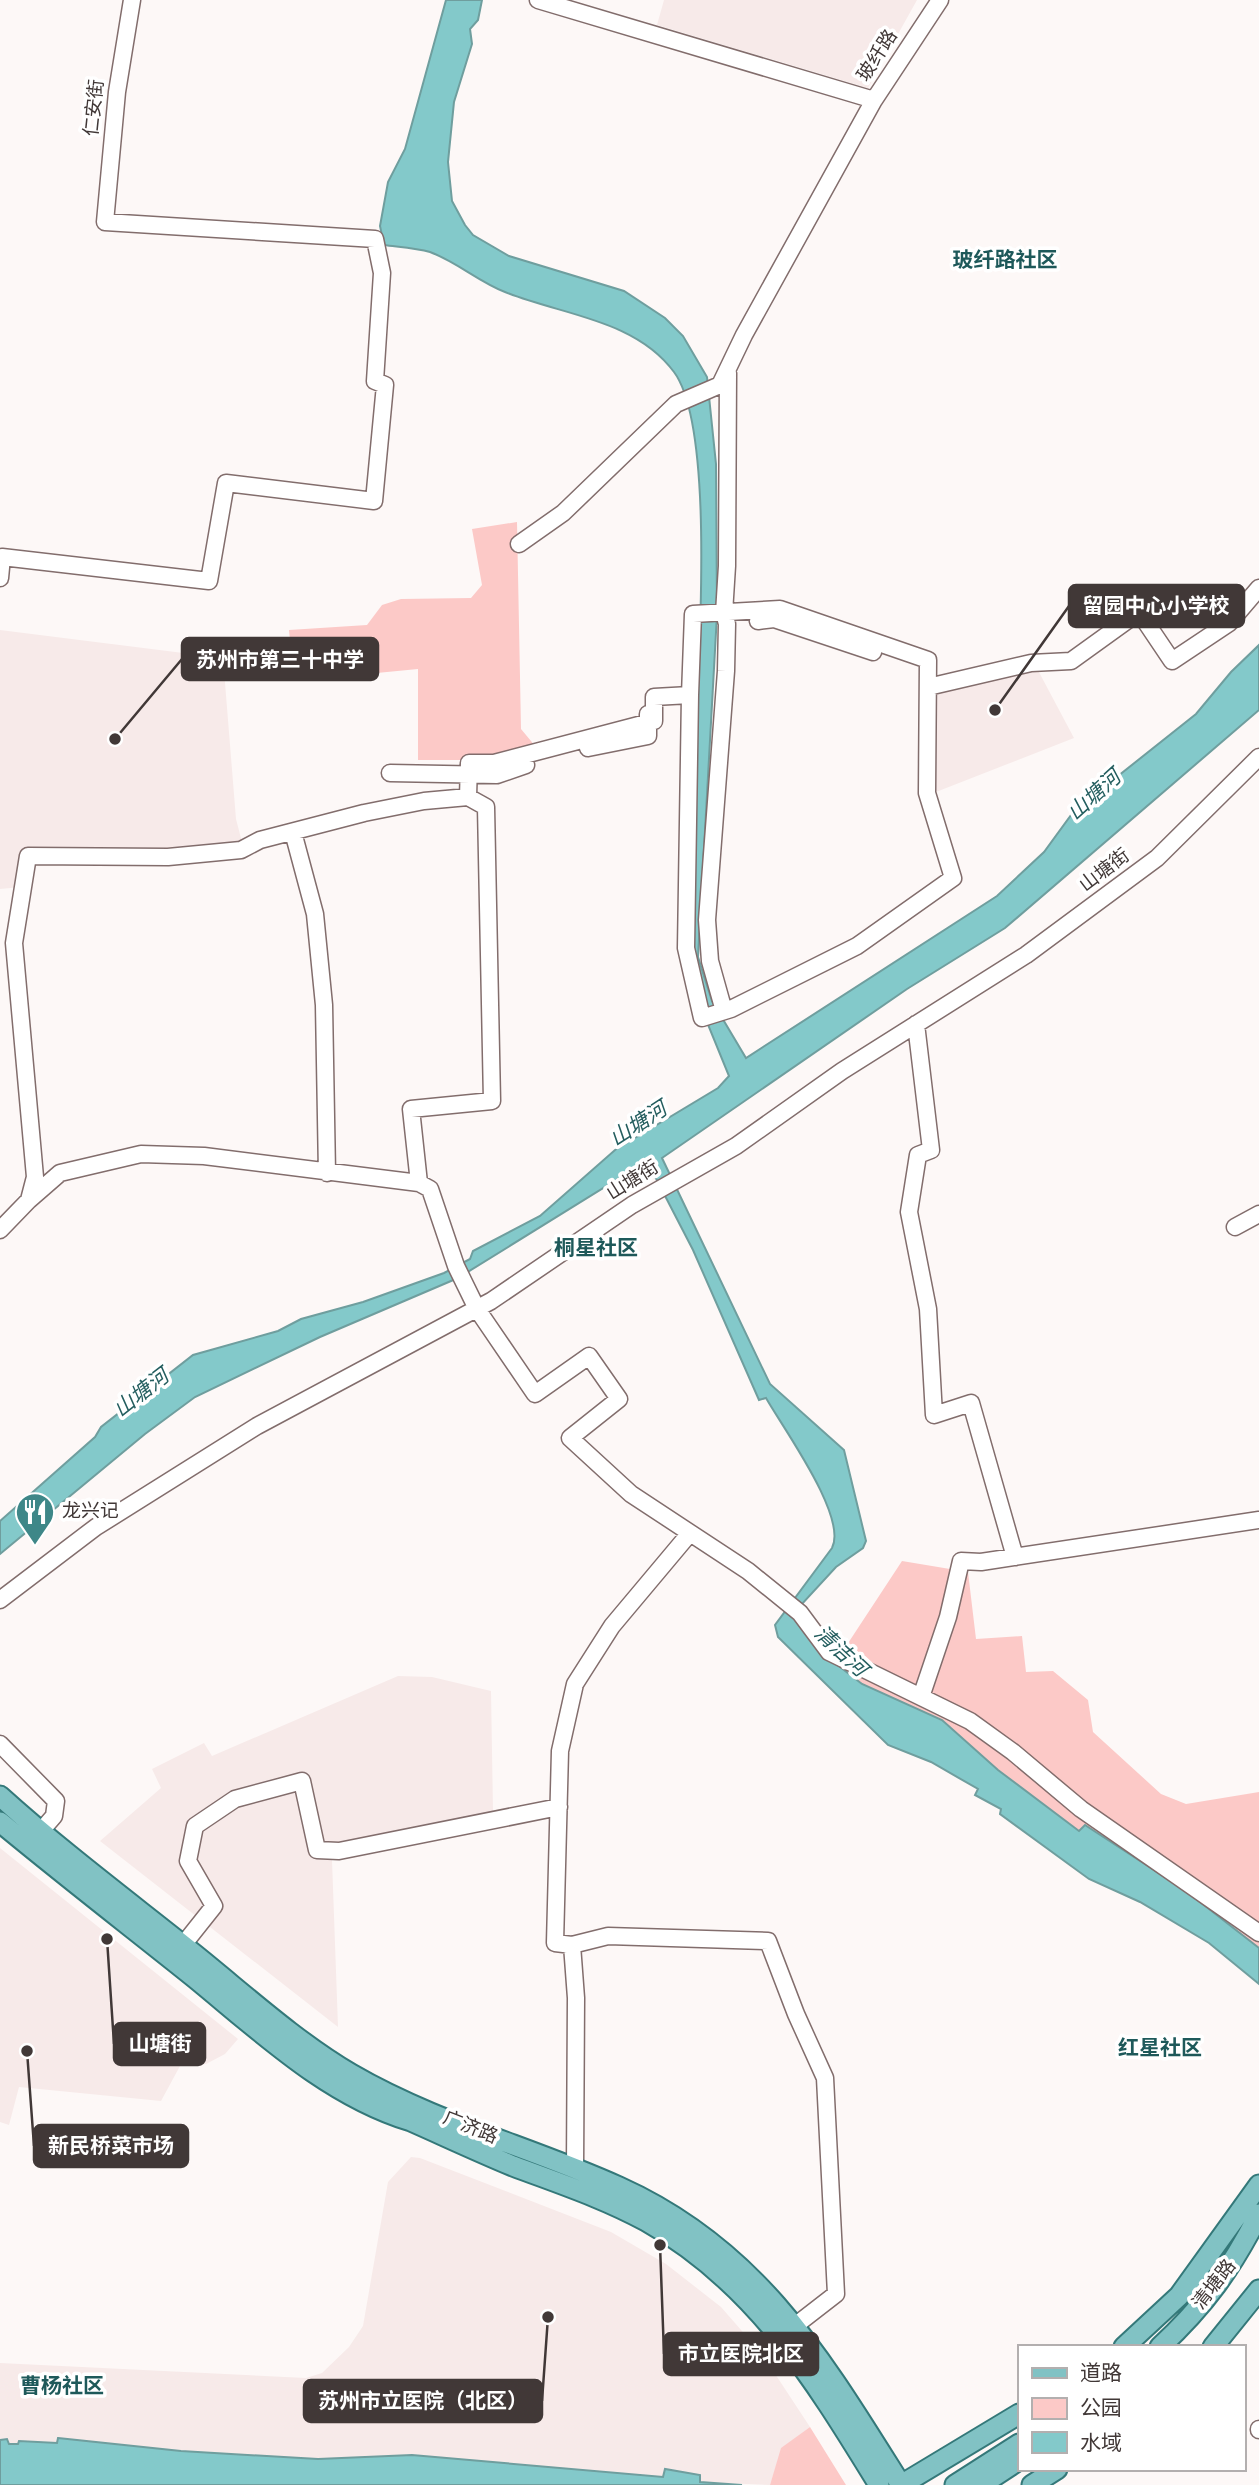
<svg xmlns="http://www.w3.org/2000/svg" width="1259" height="2485" font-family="Overpass,'Noto Sans SC',sans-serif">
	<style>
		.built { fill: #f7eae9 }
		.green { fill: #fcc9c7 }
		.water { fill: #83c9ca; stroke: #6f9e9e; stroke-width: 2 }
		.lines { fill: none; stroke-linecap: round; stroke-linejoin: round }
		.minor-casing { stroke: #826d6c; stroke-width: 19 }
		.major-casing { stroke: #347879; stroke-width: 23 }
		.minor { stroke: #fff; stroke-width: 16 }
		.major { stroke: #81c2c4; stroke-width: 19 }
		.labels { text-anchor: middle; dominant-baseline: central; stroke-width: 7; stroke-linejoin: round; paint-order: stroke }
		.street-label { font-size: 19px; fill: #413837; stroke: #fff }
		.poi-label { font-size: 19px; fill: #413837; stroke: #fff; text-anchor: start }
		.neighbourhood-label { font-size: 21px; font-weight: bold; fill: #1e595a; stroke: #fff }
		.water-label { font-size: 21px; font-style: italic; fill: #245e5f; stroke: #fff }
		.leader { fill: none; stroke: #413837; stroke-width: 2.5 }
		.callout-dot { fill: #413837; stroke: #fff; stroke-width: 2.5 }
		.callout { fill: #413837; stroke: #413837; stroke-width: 2.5 }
		.callout-label { font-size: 21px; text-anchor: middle; font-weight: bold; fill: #fff }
	</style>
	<rect width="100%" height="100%" fill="#fdf8f7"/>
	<!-- built -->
	<path class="built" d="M664 0H917L868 88 657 25Z
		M0 630 223 658 236 819 243 846 173 853H21V887L0 889Z
		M1032 659 1074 738 936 792 930 683Z
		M398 1676 432 1677 491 1691 493 1811 431 1838 332 1860 338 2027 100 1841 161 1788 152 1769 204 1743 212 1756Z
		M0 1848 238 2039 225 2054 206 2064 180 2066 161 2101 19 2087 9 2125 0 2122Z
		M411 2157 420 2158 611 2232 666 2264 721 2307 762 2354 810 2427 782 2448 770 2485 700 2482 665 2469 663 2478 412 2455 318 2459 181 2451 59 2438 58 2443 19 2441V2444H8L7 2439 0 2440V2363L306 2378 322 2373 349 2347 363 2326 388 2182Z"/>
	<!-- green -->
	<path class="green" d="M517 522 521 729 536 747 493 760H418V669L294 681 289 630 367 625 382 605 401 599 471 598 482 585 472 529Z
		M902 1561 968 1572 976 1639 1022 1636 1026 1672 1053 1671 1088 1700 1093 1732 1161 1794 1186 1804 1259 1792V1948L1186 1891 1084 1825 1079 1831 997 1770 942 1720 862 1684 835 1663Z
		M810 2427 846 2485H770L781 2448Z"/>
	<!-- water -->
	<path class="water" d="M446 0H482L478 20 470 29 472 44 454 102 448 162 452 201 465 225 473 235 509 256 624 291 665 318 683 336 707 377 716 464 717 614 698 957 712 1001 746 1058 997 896 1044 852 1074 811 1196 714 1231 672 1259 645V710L1005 928 907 989 662 1158 770 1384 844 1450 866 1541 863 1548 836 1567 800 1606 835 1663 862 1684 942 1720 998 1770 1079 1831 1085 1825 1186 1891 1259 1948V1984L1209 1943 1140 1902 1089 1879 1000 1814 1001 1809 975 1795 978 1789 931 1762 888 1745 778 1637 775 1625 832 1548C848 1517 783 1428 766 1398L759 1400 693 1250 647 1161 458 1278 320 1337 195 1397 145 1434 0 1554V1521L95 1437 101 1427 193 1355 278 1331 301 1319 363 1302 444 1273 470 1259 473 1251 540 1216 615 1150 718 1088 729 1076 700 1005 691 965C693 882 695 800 697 717 699 644 714 426 674 372 635 319 561 315 505 292 479 282 457 262 430 252 416 248 399 247 384 245L380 226 388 182 405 149Z
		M58 2438 181 2451 318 2459 412 2455 663 2477 665 2469 700 2475V2482L742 2485H0V2440L7 2439 9 2444H18L19 2441 57 2443Z"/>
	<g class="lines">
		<!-- minor casing -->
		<g class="minor-casing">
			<path id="minor" d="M538 0 874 100
				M519 544 563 513 676 404 720 385 744 335 874 100 940 0
				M0 578 2 557 209 581 226 483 374 501 385 385 375 381 382 273 375 239 105 222 117 92 132 0
				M758 621 774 619 873 652
				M928 687 1031 663 1071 661 1139 612 1172 661 1229 623 1259 588
				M588 748 648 736V714
				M390 773 497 775 526 765
				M293 832 315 914 324 1005 327 1173
				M724 1011 710 961 707 920 726 671 727 624 724 613 727 566 728 373
				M916 1024 931 1150 918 1155 909 1212 928 1309 934 1415 971 1403 1015 1557
				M419 1183 411 1109 492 1101 486 807 468 797
				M29 1200 60 1173 141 1154 204 1156 419 1183 430 1189 456 1266 477 1309 535 1394 589 1356 619 1399 570 1438 631 1494 748 1571 800 1613 829 1652 970 1721 1013 1752 1081 1809 1259 1933
				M1235 1227 1259 1214
				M0 1230 29 1200 35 1177 14 943 28 856 168 857 241 850 260 840 364 813 424 801 468 797 469 763H494L654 721V697L690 695 693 614 780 609 928 660 927 793 953 878 857 946 731 1009 702 1018 686 948 690 695
				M0 1600 96 1527 257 1426 491 1301 632 1205 736 1146 842 1071 1026 955 1157 858 1259 757
				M921 1697 948 1617 961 1561 981 1562 1259 1520
				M0 1744 56 1801 54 1816 41 1831
				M183 1945 214 1906 188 1861 195 1826 235 1799 302 1781 317 1850 339 1851 559 1807
				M572 1945 608 1936 768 1941 796 2014 825 2078 836 2294 796 2325
				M575 2169 576 1998 572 1945 555 1943 560 1751 575 1684 612 1626 690 1533
				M1259 2429V2430"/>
		</g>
		<!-- major casing -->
		<g class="major-casing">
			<path id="major" d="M0 1796C62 1852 129 1902 194 1954 245 1995 295 2041 351 2074 435 2123 531 2147 619 2187 759 2250 823 2361 901 2485
				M0 1822C64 1875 130 1926 195 1978 261 2032 328 2096 411 2121 445 2136 479 2152 513 2166 558 2183 604 2198 646 2221 756 2283 815 2381 879 2485
				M1124 2347 1179 2296 1259 2185
				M1160 2347C1205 2305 1231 2269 1259 2214
				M1213 2347 1259 2290
				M901 2485 1019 2414
				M955 2485 1019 2444
				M981 2485 1019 2460
				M1032 2485 1057 2469"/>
		</g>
		<!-- minor -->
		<use href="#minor" class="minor"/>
		<!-- major -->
		<use href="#major" class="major"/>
	</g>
	<!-- icons -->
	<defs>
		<g id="restaurant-pin" transform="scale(2.0125)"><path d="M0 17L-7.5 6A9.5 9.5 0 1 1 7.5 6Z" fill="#3e8788" stroke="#fff"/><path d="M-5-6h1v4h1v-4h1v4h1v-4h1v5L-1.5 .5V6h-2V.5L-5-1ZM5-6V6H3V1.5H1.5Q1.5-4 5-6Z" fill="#fff"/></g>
	</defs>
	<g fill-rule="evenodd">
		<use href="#restaurant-pin" x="35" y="1512"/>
	</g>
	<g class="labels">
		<!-- street labels -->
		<g class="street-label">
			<text transform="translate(878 56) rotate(-57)">玻纤路</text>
			<text transform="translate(95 108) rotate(-84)">仁安街</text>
			<text transform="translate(1105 871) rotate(-37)">山塘街</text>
			<text transform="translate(633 1181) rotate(-32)">山塘街</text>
			<text transform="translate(470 2128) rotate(22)">广济路</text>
			<text transform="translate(1215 2285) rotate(-52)">清塘路</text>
		</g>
		<!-- poi labels -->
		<g class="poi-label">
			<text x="62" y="1512">龙兴记</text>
		</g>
		<!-- neighbourhood labels -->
		<g class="neighbourhood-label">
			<text x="1005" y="261">玻纤路社区</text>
			<text x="596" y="1249">桐星社区</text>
			<text x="1160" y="2049">红星社区</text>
			<text x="62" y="2387">曹杨社区</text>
		</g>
		<!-- water labels -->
		<g class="water-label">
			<text transform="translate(1095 796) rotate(-42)">山塘河</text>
			<text transform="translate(639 1125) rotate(-33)">山塘河</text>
			<text transform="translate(142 1394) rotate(-38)">山塘河</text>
			<text transform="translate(840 1652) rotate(43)">清洁河</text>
		</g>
	</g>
	<!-- callouts -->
	<path class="leader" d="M995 710L1069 606M115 739L182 659M107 1939L114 2044M27 2051L34 2146M660 2245L664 2354M548 2317L542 2401"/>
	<g class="callout-dot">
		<circle cx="995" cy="710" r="7"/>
		<circle cx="115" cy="739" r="7"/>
		<circle cx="107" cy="1939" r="7"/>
		<circle cx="27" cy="2051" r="7"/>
		<circle cx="660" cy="2245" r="7"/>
		<circle cx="548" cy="2317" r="7"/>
	</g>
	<g class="callout">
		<rect x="1069" y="585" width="175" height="42" rx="7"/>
		<rect x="182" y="638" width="196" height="42" rx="7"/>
		<rect x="114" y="2023" width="91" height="42" rx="7"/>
		<rect x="34" y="2125" width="154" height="42" rx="7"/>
		<rect x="664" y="2333" width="154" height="42" rx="7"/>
		<rect x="304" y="2380" width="238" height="42" rx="7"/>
	</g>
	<g class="callout-label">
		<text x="1156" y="613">留园中心小学校</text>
		<text x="280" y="667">苏州市第三十中学</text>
		<text x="160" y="2051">山塘街</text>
		<text x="111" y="2153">新民桥菜市场</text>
		<text x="741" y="2361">市立医院北区</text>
		<text x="423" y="2408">苏州市立医院（北区）</text>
	</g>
	<!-- legend -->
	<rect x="1018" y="2345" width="228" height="126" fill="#ffffff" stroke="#b3afaf" stroke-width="2"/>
	<rect x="1032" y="2368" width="35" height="10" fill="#81c2c4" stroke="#b3afaf" stroke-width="2"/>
	<text x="1080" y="2380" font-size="21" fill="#413837">道路</text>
	<rect x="1032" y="2398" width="35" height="21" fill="#fcc9c7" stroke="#b3afaf" stroke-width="2"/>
	<text x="1080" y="2415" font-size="21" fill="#413837">公园</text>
	<rect x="1032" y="2432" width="35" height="21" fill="#83c9ca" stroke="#b3afaf" stroke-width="2"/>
	<text x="1080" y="2450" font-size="21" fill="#413837">水域</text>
</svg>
